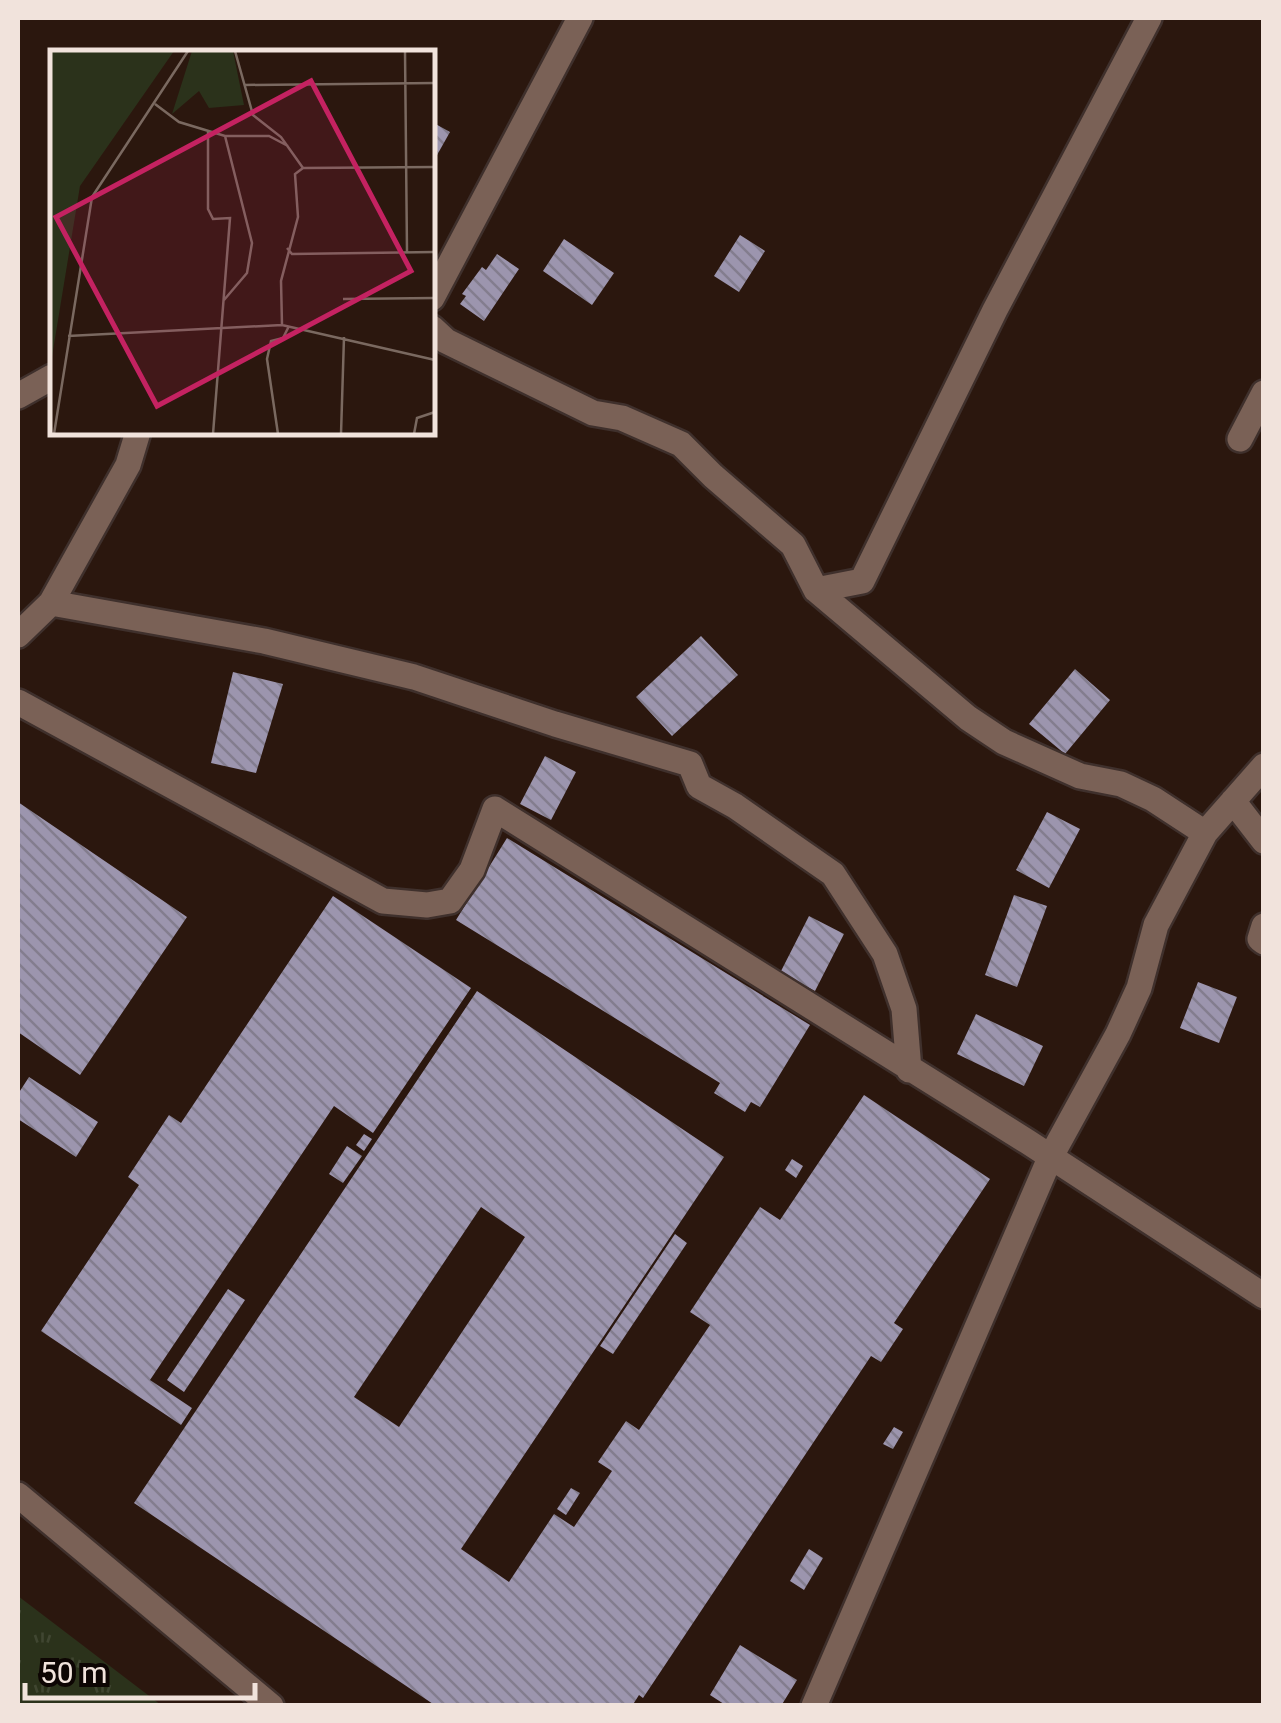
<svg xmlns="http://www.w3.org/2000/svg" width="1281" height="1723" font-family="Roboto,sans-serif">
	<style>
		.grass { fill: url(#grass-tufts) }
		.building { fill: url(#building-back-hatch); fill-rule: evenodd }
		.lines { fill: none; stroke-linecap: round; stroke-linejoin: round }
		.minor-casing { stroke: #3f302c; stroke-width: 30 }
		.minor { stroke: #7a6156; stroke-width: 25 }
		.inset-road { fill: none; stroke: #7a6960; stroke-width: 2.5 }
		.view { fill: #c42261; fill-opacity: 0.15; stroke: #c42261; stroke-width: 5 }
		.inset-edge { fill: none; stroke: #f1e3dc; stroke-width: 5 }
	</style>
	<defs>
		<pattern id="grass-tufts" width="24" height="20" patternUnits="userSpaceOnUse" patternTransform="scale(2.5)"><rect width="24" height="20" fill="#2b321b"/><path d="M3 7l-1-3M5 7V3M7 7l1-3M15 17l-1-3M17 17v-4M19 17l1-3" fill="none" stroke="#404631"/></pattern>
		<pattern id="building-back-hatch" width="6" height="6" patternUnits="userSpaceOnUse" patternTransform="scale(2.5)"><rect width="6" height="6" fill="#9c95ae"/><path d="M-1 5l2 2M0 0l6 6M5-1l2 2" fill="none" stroke="#837d8e"/></pattern>
	</defs>
	<rect width="100%" height="100%" fill="#2b170e"/>
	<!-- grass -->
	<path class="grass" d="M18 1596 161 1705H18Z"/>
	<!-- building -->
	<path class="building" d="M432 122 450 132 432 164Z
		M740 235 765 251 739 292 714 276Z
		M564 239 614 273 592 305 543 271Z
		M497 254 519 269 484 321 460 304 466 296 462 294 482 267 486 270Z
		M701 636 738 675 672 736 636 697Z
		M1075 669 1110 700 1065 754 1029 724Z
		M233 672 283 684 256 773 211 763Z
		M545 756 576 772 551 820 520 804Z
		M18 802 187 917 80 1075 18 1032Z
		M1047 812 1080 829 1049 888 1016 870Z
		M507 838 810 1025 760 1107 751 1102 745 1112 714 1093 720 1083 456 920Z
		M1014 895 1047 906 1017 987 985 975Z
		M333 896 471 988 373 1133 334 1106 150 1380 192 1408 181 1425 41 1331 139 1185 128 1177 169 1115 181 1123Z
		M809 916 844 934 815 991 780 973Z
		M1198 982 1237 997 1219 1043 1180 1028Z
		M477 991 724 1157 461 1549 509 1582 554 1514 574 1527 612 1471 598 1462 626 1421 639 1430 710 1325 690 1312 760 1207 780 1220 864 1095 990 1179 894 1323 903 1329 881 1362 871 1356 643 1698 639 1695 632 1706H436L134 1503ZM481 1207 525 1237 399 1427 354 1397Z
		M976 1014 1043 1046 1024 1086 957 1054Z
		M29 1077 98 1122 76 1157 18 1119V1094Z
		M364 1134 372 1139 364 1151 356 1145Z
		M347 1146 362 1156 343 1183 329 1174Z
		M792 1159 803 1166 796 1178 785 1170Z
		M675 1234 687 1243 613 1354 600 1346Z
		M228 1289 245 1300 184 1392 167 1380Z
		M894 1427 903 1432 893 1449 883 1444Z
		M571 1488 580 1493 566 1515 557 1509Z
		M809 1549 823 1558 804 1590 790 1581Z
		M740 1645 797 1680 781 1706H727L710 1695Z"/>
	<g class="lines">
		<!-- minor casing -->
		<g class="minor-casing">
			<path id="minor" d="M432 298 580 18
				M432 328 446 341 593 413 622 418 681 444 713 476 793 545 816 590 968 718 1004 742 1080 776 1121 784 1153 799 1205 833
				M18 396 52 377
				M1240 439 1264 393
				M816 590 862 581 995 310 1149 18
				M51 603 264 641 414 677 555 724 690 764 699 786 735 806 833 874 885 954 904 1009 909 1070
				M18 635 51 603 128 465 138 432
				M18 702 383 901 427 905 450 901 472 870 495 809 1028 1142 1264 1296
				M1233 801 1264 841
				M1264 926 1260 939 1264 942
				M18 1495 271 1706
				M814 1706 1050 1158 1118 1034 1139 988 1156 925 1205 833 1264 766"/>
		</g>
		<!-- minor -->
		<use href="#minor" class="minor"/>
	</g>
	<!-- overview -->
	<g transform="translate(50 50)">
		<rect width="385" height="385" fill="#2b170e"/>
		<path d="M0 1H124L30 136 0 319ZM142 1H183L194 55 159 58 149 41 122 64Z" fill="#2b321b"/>
		<path class="inset-road" d="M185 1 203 65 231 87 253 118M355 1 357 202M194 35 385 33M105 54 129 72 175 86H219L238 96M158 80V159L163 169 180 168 163 384M253 118 385 117M237 198 242 204 385 202M293 249 385 248M174 250 197 223 202 193 175 86M232 275 231 231 248 167 245 124 253 118M18 286 232 275 385 310M4 384 42 147 138 1M228 384 217 309 221 291 233 288 239 276M291 384 294 287M364 384 367 368 385 362"/>
		<path class="view" d="M261 31 361 221 107 356 6 167Z"/>
		<rect width="385" height="385" class="inset-edge"/>
	</g>
	<!-- border -->
	<rect width="1281" height="1723" fill="none" stroke="#f1e3dc" stroke-width="40"/>
	<!-- scale -->
	<path d="M25 1683v15h230v-15" fill="none" stroke="#f1e3dc" stroke-width="5"/>
	<text x="40" y="1683" font-size="30" fill="#f1e3dc" stroke="#0d0503" stroke-width="8" paint-order="stroke">50 m</text>
</svg>
